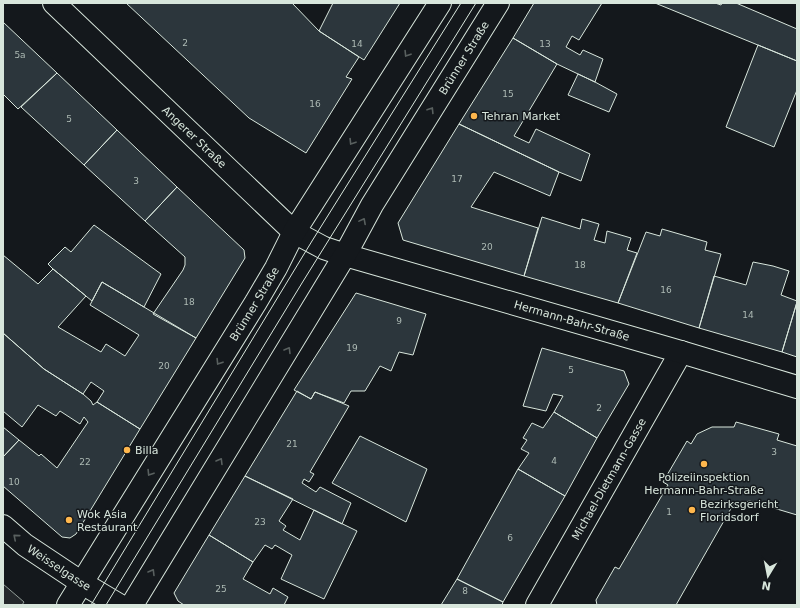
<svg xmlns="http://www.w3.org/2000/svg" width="800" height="608" font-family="'DejaVu Sans',sans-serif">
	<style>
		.parking { fill: #24282b; stroke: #939e99 }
		.building { fill: #2c363c; stroke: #d8e6dc }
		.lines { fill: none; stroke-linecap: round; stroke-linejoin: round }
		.street-casing { stroke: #d8e6dc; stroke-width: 24 }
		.secondary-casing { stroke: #d8e6dc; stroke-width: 24 }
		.primary-casing { stroke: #d8e6dc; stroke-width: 24 }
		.street { stroke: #14181c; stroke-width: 22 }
		.secondary { stroke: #14181c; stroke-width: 22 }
		.primary { stroke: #14181c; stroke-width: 22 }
		.tram { stroke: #d8e6dc; stroke-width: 1 }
		.oneway { stroke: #59605f }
		.poi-dot { fill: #ffb74d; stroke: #14181c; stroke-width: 1.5 }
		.labels { text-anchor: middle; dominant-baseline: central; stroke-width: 3; stroke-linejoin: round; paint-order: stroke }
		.number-label { font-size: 9px; fill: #adbab4 }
		.street-label { font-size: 11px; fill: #d8e6dc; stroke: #14181c }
		.poi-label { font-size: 11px; fill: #d8e6dc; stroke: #14181c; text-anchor: start }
	</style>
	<rect width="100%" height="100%" fill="#14181c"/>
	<!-- parking -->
	<path class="parking" d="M3 584 24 602 22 605H3Z"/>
	<!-- building -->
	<path class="building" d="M126 3H292L319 31 359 57 346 77 352 79 306 153 249 118Z
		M333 3H400L364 60 319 31Z
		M534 3H602L579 40 572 36 566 47 580 55 583 50 603 59 595 82 557 64 513 38Z
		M655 3H715L721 5 722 3H736L797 29V61Z
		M3 22 57 73 18 109 3 94Z
		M513 38 557 64 514 136 529 143 536 129 590 154 581 181 559 172 459 124Z
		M758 45 797 61V90L774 147 726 127Z
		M57 73 117 130 84 165 21 107Z
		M578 74 595 82 617 94 609 112 568 95Z
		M459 124 559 172 550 196 494 172 471 207 538 228 524 276 403 240 398 223Z
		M117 130 177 187 145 221 84 165Z
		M177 187 244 250 245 258 196 338 153 314 183 270 185 265V257L145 221Z
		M542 217 580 229 582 219 599 224 594 240 605 243 607 231 631 238 627 250 637 253 618 303 524 276Z
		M94 225 161 274 144 307 102 282 92 301 53 269 48 264 65 247 71 252Z
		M662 229 707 242 705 250 721 254 699 328 618 303 646 232 660 236Z
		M3 255 38 284 53 269 86 296 58 327 101 352 106 344 125 356 139 335 90 305 102 282 196 338 140 429 97 402 104 391 91 382 83 394 44 369 3 333Z
		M753 262 773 266 789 271 781 295 797 301V302L782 352 699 328 714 276 746 285Z
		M356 293 426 314 413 355 399 352 391 371 380 366 365 391H351L344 403 315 392 311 399 294 390Z
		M797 302V357L782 352Z
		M3 333 44 369 83 394 91 401 93 405 97 402 140 429 76 534 70 538 62 537 3 486V457L19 440 39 456 41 454 57 468 88 422 84 417 80 424 60 411 56 416 38 405 22 427 3 411Z
		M542 348 624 371 629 384 597 438 554 412 563 396 553 394 546 411 523 406Z
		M297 391 311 399 315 392 349 406 310 472 314 474 309 482 304 479 302 483 316 492 320 487 351 503 342 524 245 476Z
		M554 412 597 438 565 496 518 469 529 453 521 449 527 440 523 438 532 423 543 428Z
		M736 422 779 434 777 440 797 446V515L750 501 733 505 676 605H597L596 600 615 567 619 569 668 485 663 482 687 441 691 444 697 434 712 427H734Z
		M3 427 19 440 3 457Z
		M360 436 427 469 406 522 332 483Z
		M518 469 565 496 503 602 457 579Z
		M245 476 293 499 279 521 286 526 283 530 300 540 314 510 357 531 324 599 281 579 292 555 275 545 272 549 265 545 253 562 209 535Z
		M209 535 253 562 243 579 270 594 273 588 288 597 284 605H184L178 601 174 593Z
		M457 579 503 602 502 605H441Z"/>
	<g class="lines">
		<!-- street casing -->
		<g class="street-casing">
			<g id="street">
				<path id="s1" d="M3 526 25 545 82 583 119 605"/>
				<path id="s2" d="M537 605 681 352"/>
			</g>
		</g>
		<!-- secondary casing -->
		<g class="secondary-casing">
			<g id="secondary">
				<path id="s3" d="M54 3 294 232 324 248 345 255 681 352 797 387"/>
			</g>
		</g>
		<!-- primary casing -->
		<g class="primary-casing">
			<g id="primary">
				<path id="s4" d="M68 605 256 302 276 268 294 232 440 3"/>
				<path id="s5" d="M132 605 345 255 372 205 498 3"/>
			</g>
		</g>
		<!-- street -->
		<use href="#street" class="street"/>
		<!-- secondary -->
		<use href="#secondary" class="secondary"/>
		<!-- primary -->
		<use href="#primary" class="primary"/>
		<!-- tram -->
		<path class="tram" d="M91 605 312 241 461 3
			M106 605 302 283 476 3"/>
	</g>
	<!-- one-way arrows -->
	<defs><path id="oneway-chevron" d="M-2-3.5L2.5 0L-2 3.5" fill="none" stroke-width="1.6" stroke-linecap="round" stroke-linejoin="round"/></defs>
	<g class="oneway">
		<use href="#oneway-chevron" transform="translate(407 54) rotate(122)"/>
		<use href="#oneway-chevron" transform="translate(431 110) rotate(-58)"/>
		<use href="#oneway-chevron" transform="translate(352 142) rotate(122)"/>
		<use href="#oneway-chevron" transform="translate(363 221) rotate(-62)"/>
		<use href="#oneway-chevron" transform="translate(288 350) rotate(-59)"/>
		<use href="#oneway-chevron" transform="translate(219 362) rotate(122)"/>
		<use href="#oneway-chevron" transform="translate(220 461) rotate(-59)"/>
		<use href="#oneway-chevron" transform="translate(150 473) rotate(122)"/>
		<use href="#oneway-chevron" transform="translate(16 537) rotate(-139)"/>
		<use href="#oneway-chevron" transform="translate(152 572) rotate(-59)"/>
	</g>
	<!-- markers -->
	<g class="poi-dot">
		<circle cx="474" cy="116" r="4"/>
		<circle cx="127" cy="450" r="4"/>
		<circle cx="704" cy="464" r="4"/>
		<circle cx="692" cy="510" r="4"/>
		<circle cx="69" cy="520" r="4"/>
	</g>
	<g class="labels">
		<!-- number labels -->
		<g class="number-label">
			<text x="185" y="43">2</text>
			<text x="357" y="44">14</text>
			<text x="545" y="44">13</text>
			<text x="20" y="55">5a</text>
			<text x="508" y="94">15</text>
			<text x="315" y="104">16</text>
			<text x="69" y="119">5</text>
			<text x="457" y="179">17</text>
			<text x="136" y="181">3</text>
			<text x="487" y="247">20</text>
			<text x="580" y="265">18</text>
			<text x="666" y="290">16</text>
			<text x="189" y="302">18</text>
			<text x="748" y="315">14</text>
			<text x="399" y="321">9</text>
			<text x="352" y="348">19</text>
			<text x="164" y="366">20</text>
			<text x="571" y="370">5</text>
			<text x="599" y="408">2</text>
			<text x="292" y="444">21</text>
			<text x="774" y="452">3</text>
			<text x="554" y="461">4</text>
			<text x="85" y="462">22</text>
			<text x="14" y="482">10</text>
			<text x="669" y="512">1</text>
			<text x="260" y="522">23</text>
			<text x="510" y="538">6</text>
			<text x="221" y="589">25</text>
			<text x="465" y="591">8</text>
		</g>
		<!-- street labels -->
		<g class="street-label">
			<text stroke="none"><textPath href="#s5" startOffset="640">Brünner Straße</textPath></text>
			<text stroke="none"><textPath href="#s3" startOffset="194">Angerer Straße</textPath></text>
			<text stroke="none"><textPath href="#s4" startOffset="354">Brünner Straße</textPath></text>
			<text stroke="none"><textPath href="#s3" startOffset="624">Hermann-Bahr-Straße</textPath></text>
			<text stroke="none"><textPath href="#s2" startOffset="145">Michael-Dietmann-Gasse</textPath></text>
			<text stroke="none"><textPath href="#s1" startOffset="70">Weisselgasse</textPath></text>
		</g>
		<!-- poi labels -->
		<g class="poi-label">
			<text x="482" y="116">Tehran Market</text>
			<text x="135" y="450">Billa</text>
			<text x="704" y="477" text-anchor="middle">Polizeiinspektion<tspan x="704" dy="13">Hermann-Bahr-Straße</tspan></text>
			<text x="700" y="504">Bezirksgericht<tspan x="700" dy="13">Floridsdorf</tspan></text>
			<text x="77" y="514">Wok Asia<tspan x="77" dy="13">Restaurant</tspan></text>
		</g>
	</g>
	<!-- border -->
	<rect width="800" height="608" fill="none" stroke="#d8e6dc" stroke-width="8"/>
	<!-- north arrow -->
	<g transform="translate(768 576) rotate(190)" stroke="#14181c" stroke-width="3" paint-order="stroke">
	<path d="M0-3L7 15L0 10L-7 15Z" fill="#d8e6dc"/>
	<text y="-6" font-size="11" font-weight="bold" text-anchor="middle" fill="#d8e6dc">N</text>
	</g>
</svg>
